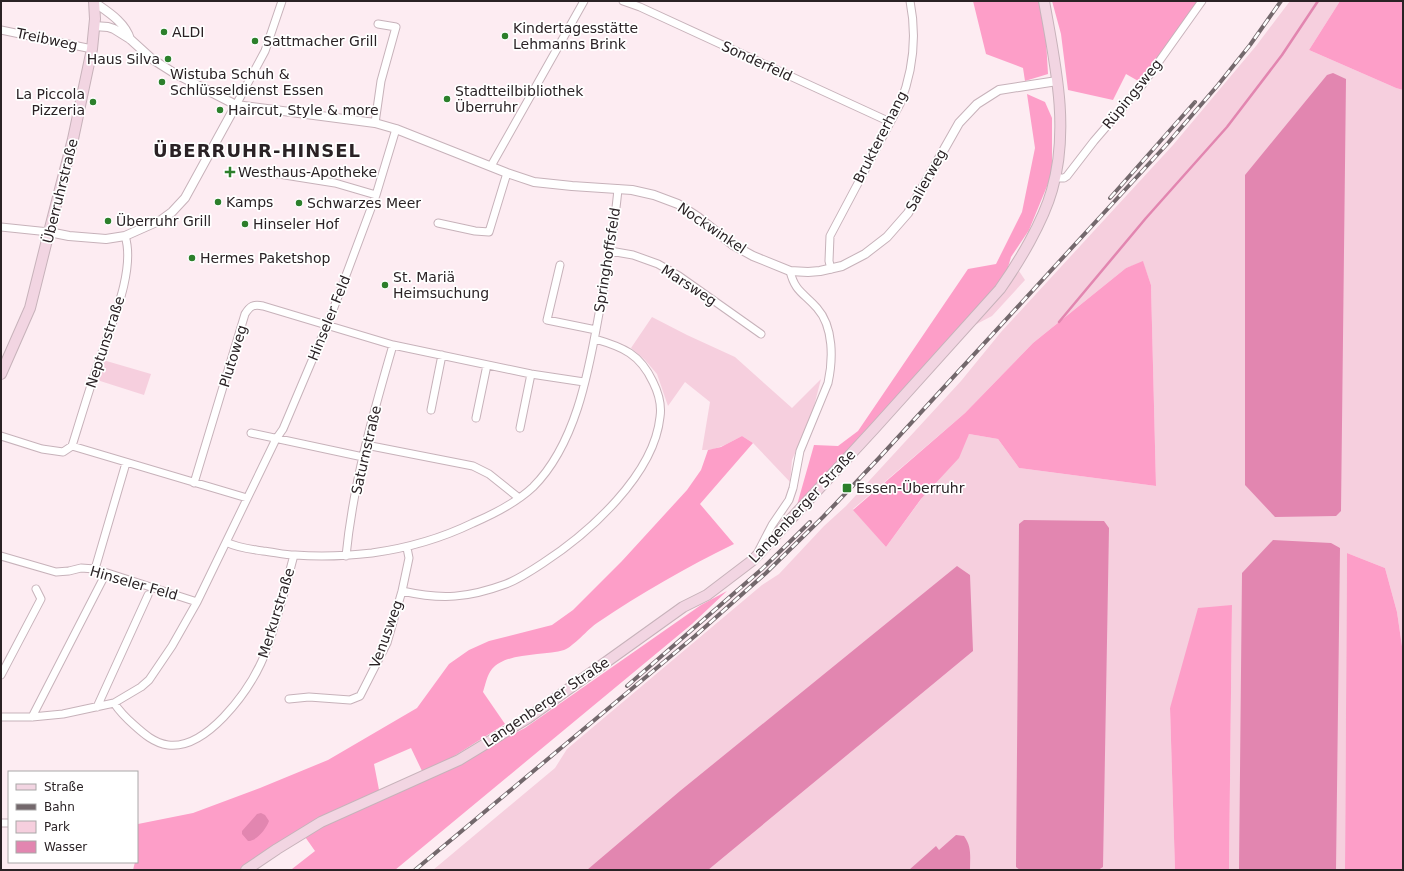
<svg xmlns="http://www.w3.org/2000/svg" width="1404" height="871" font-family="'DejaVu Sans',sans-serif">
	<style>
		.green { fill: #f6cfde; fill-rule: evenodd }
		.forest { fill: #fd9ec8 }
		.water { fill: #e286b0 }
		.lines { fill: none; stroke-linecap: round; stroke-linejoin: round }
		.stream { stroke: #e286b0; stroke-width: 2.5 }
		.minor-casing { stroke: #c7b2ba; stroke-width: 9 }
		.tertiary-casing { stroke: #c7b2ba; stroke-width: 10 }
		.secondary-casing { stroke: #c7b2ba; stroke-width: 12 }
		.minor { stroke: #fff; stroke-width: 7 }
		.tertiary { stroke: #fff; stroke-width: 8 }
		.secondary { stroke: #f2d5e2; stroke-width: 10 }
		.rail-casing { stroke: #73686c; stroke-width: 4 }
		.rail { stroke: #fff; stroke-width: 2.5; stroke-dasharray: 8; stroke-linecap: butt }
		.poi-dot { fill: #2c7f2b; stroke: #fff; stroke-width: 1.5 }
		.labels { text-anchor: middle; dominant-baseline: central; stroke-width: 3.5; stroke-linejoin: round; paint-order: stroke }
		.poi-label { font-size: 14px; fill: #2a2225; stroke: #fff; text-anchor: start }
		.street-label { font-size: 14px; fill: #2a2225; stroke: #fff }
		.district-label { font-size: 18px; font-weight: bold; letter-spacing: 1px; fill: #2a2225; stroke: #fff }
	</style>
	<rect width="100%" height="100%" fill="#fdecf2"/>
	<!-- green -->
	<path class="green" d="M1290 1H1340L1309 50 1396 88 1403 90V653L1397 612 1385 568 1347 553 1345 870H1229L1232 605 1170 708 1175 870H433L555 768 567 749 762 585 779 574 824 526 846 506 961 381 1001 332 1173 145 1256 46ZM1143 262 1151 285 1156 486 1019 468 998 439 969 434 886 547 853 509 965 413 1033 343 1126 268Z
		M1017 268 1025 280 992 316 969 328Z
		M652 317 687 335 735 357 792 408 821 379 812 414 792 460 790 482 753 443 742 436C730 442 717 451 702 450L710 402 685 382 668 406 657 374 645 360 631 348Z
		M103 360 151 374 144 395 97 380Z"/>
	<!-- forest -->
	<path class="forest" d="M973 1H1039L1045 23 1048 74 1025 81 1023 68 986 54Z
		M1052 1H1199L1140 82 1126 74 1113 100 1068 90 1061 34Z
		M1340 1H1403V90L1396 88 1309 50Z
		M1027 94 1045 102 1052 118V174L1029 230 1011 257 1006 274 986 302 872 427 797 505 814 445 838 446 858 431 968 269 996 264 1022 212 1035 148Z
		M1143 261 1151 285 1156 486 1019 468 998 439 969 434 959 458 921 499 886 547 853 510 965 413 1033 343 1126 268Z
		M742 436 753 443 700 504 734 544C687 567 641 593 597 623 588 629 573 647 564 650 544 656 506 652 492 669 487 675 485 686 483 692L505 724 451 758 422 771 411 748 374 764 380 795 245 870H133L135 862H137L138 824 193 813 260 788 328 760 417 708 449 664 469 650 489 641 552 625 573 610 622 561 687 490 701 470 708 450 721 447Z
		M1347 553 1385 568 1397 612 1403 653V870H1345Z
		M727 591 692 624 395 870H293L292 869 315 851 303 834 460 761 525 728 701 605Z
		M1232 605 1229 870H1175L1170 708 1198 608Z"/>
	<!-- water -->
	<path class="water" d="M1333 73 1346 79 1341 511 1336 516 1275 517 1245 485V175L1327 75Z
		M1024 520 1104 521 1109 528 1103 867 1098 870H1020L1016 867 1019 524Z
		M1273 540 1331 543 1340 548 1336 870H1239L1242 573Z
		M957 566 970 575 973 651 708 870H587L680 791Z
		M261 813 265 815 269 821C266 829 257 841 248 841L242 834V831L257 814Z
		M956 835 964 836C972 847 970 857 970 870H909L936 846 939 850Z"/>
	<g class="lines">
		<!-- stream -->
		<path class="stream" d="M1059 322 1146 218 1227 127 1282 55 1318 1"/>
		<!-- minor casing -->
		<g class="minor-casing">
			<path id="minor" d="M623 1 640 7 890 122
				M1 30 92 49
				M236 105 265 51 282 1
				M375 123 381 81 396 27 378 24
				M491 166 584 1
				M272 173 335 183 376 195
				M1056 178H1064L1067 176 1094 141 1143 84 1202 1
				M438 223 475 231 489 232 507 173
				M1 227 49 232
				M610 251 633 255 658 264 679 276 761 334
				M560 265 547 320 596 330
				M831 269 829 261 830 236 900 104C913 71 917 36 910 1
				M431 410 442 355
				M476 418 487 365
				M520 428 531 374
				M251 433 363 457
				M1 436 42 449 63 452 72 446C81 417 90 387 100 358 111 325 136 270 125 236
				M366 445 473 466 489 474 519 498
				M72 446 247 498
				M194 483 245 314C250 306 253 304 263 306L393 345 531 374 584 382
				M226 542C238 548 250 549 263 551 274 552 284 555 295 555 320 557 346 556 372 553 408 548 440 539 473 523 494 514 516 503 533 487 575 445 588 375 598 319 606 276 614 233 618 189
				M759 550 772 525 789 500 793 488 800 451 828 383C833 360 834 327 817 308 804 293 795 292 790 271
				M1 556 56 572 69 571 81 568 95 569 197 602
				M346 556C353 484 373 414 393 345
				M95 569 126 463
				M402 591C442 600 468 598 506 584 519 579 531 571 543 563 589 533 654 475 660 417 662 404 658 392 653 382 640 354 623 347 595 339
				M1 675 41 599 36 589
				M289 699 309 697 350 700 360 696 387 643 402 591 409 558 407 548
				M114 703C120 712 126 718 134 725 144 734 154 743 168 745 206 750 247 693 261 663 268 649 272 634 276 620 283 599 288 577 294 555
				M97 707 148 595
				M1 717H32L63 714 114 703 141 687 149 680 172 646 197 602 276 439 283 429 330 318 376 195 396 129
				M32 717 103 579
				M1 823H9"/>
		</g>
		<!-- tertiary casing -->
		<g class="tertiary-casing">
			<path id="tertiary" d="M94 2C108 12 125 22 130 39
				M94 26 108 27 114 29 130 39 152 59 174 73 236 105 375 123 396 129 507 173 534 182 572 186 632 190 654 195 678 204 698 217 733 245 753 256 790 271 808 272 820 271 842 266 865 254 887 237 908 213 959 123 977 104 999 90 1057 81
				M49 232 69 236 106 239 125 236 161 220 172 212 185 198 236 105"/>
		</g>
		<!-- secondary casing -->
		<g class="secondary-casing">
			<path id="secondary" d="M1 374 30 308 49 232 73 139 92 49 95 19 94 1
				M246 870 277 849 321 822 459 760 528 718 683 607 707 595 753 560 874 429 1000 289C1019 262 1043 222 1052 190 1070 128 1055 63 1044 1"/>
		</g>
		<!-- minor -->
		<use href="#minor" class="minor"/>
		<!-- tertiary -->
		<use href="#tertiary" class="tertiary"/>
		<!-- secondary -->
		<use href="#secondary" class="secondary"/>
		<!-- rail casing -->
		<g class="rail-casing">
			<path id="rail" d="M1110 198 1195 102
				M627 686 762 569 810 522
				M415 870 695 636 766 573 823 517 879 458 1168 143 1218 85 1250 45 1281 1"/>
		</g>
		<!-- rail -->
		<use href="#rail" class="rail"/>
	</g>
	<!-- markers -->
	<g class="poi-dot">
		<circle cx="164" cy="32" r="4"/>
		<circle cx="505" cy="36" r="4"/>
		<circle cx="255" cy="41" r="4"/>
		<circle cx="168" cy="59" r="4"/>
		<circle cx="162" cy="82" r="4"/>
		<circle cx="447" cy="99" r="4"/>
		<circle cx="93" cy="102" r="4"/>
		<circle cx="220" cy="110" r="4"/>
		<path d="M228 166h4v4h4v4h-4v4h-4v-4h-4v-4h4z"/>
		<circle cx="218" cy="202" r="4"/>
		<circle cx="299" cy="203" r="4"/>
		<circle cx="108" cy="221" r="4"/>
		<circle cx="245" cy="224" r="4"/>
		<circle cx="192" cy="258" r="4"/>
		<circle cx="385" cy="285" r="4"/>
		<rect x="842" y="483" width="10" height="10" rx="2"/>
	</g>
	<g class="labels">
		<!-- poi labels -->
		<g class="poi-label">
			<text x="513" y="28">Kindertagesstätte<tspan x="513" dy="16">Lehmanns Brink</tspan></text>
			<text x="172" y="32">ALDI</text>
			<text x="263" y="41">Sattmacher Grill</text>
			<text x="160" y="59" text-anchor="end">Haus Silva</text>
			<text x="170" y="74">Wistuba Schuh &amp;<tspan x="170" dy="16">Schlüsseldienst Essen</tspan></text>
			<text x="455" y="91">Stadtteilbibliothek<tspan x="455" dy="16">Überruhr</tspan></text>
			<text x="85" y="94" text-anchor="end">La Piccola<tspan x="85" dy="16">Pizzeria</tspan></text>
			<text x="228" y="110">Haircut, Style &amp; more</text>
			<text x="238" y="172">Westhaus-Apotheke</text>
			<text x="226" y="202">Kamps</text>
			<text x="307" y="203">Schwarzes Meer</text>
			<text x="116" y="221">Überruhr Grill</text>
			<text x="253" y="224">Hinseler Hof</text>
			<text x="200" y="258">Hermes Paketshop</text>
			<text x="393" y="277">St. Mariä<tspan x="393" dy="16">Heimsuchung</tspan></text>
			<text x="856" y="488">Essen-Überruhr</text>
		</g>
		<!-- street labels -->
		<g class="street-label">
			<text transform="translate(47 39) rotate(12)">Treibweg</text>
			<text transform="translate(757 61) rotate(25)">Sonderfeld</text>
			<text transform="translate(1132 94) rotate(-51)">Rüpingsweg</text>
			<text transform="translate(880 137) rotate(-63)">Bruktererhang</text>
			<text transform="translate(926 180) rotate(-61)">Salierweg</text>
			<text transform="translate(60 191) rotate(-76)">Überruhrstraße</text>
			<text transform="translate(712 228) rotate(34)">Nockwinkel</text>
			<text transform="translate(607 260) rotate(-81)">Springhoffsfeld</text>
			<text transform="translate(689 285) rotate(33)">Marsweg</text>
			<text transform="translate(329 318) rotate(-68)">Hinseler Feld</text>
			<text transform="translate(105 342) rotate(-72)">Neptunstraße</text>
			<text transform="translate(233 356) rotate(-73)">Plutoweg</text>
			<text transform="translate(366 450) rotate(-77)">Saturnstraße</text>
			<text transform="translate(802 506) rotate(-47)">Langenberger Straße</text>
			<text transform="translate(134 583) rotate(16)">Hinseler Feld</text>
			<text transform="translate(276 613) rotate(-73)">Merkurstraße</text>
			<text transform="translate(386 634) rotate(-70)">Venusweg</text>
			<text transform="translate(546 702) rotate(-34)">Langenberger Straße</text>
		</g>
		<!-- district labels -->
		<g class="district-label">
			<text x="257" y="150">ÜBERRUHR-HINSEL</text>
		</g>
	</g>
	<!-- border -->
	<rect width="1404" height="871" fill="none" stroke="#2a2225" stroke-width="4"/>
	<!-- legend -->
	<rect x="8" y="771" width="130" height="92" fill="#ffffff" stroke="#aaa7a8"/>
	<rect x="16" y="784" width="20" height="6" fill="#f2d5e2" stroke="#aaa7a8"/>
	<text x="44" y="791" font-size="12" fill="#2a2225">Straße</text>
	<rect x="16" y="804" width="20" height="6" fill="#73686c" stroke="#aaa7a8"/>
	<text x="44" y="811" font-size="12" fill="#2a2225">Bahn</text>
	<rect x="16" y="821" width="20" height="12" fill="#f6cfde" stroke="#aaa7a8"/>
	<text x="44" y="831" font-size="12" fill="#2a2225">Park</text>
	<rect x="16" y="841" width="20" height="12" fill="#e286b0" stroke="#aaa7a8"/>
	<text x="44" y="851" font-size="12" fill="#2a2225">Wasser</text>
</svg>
